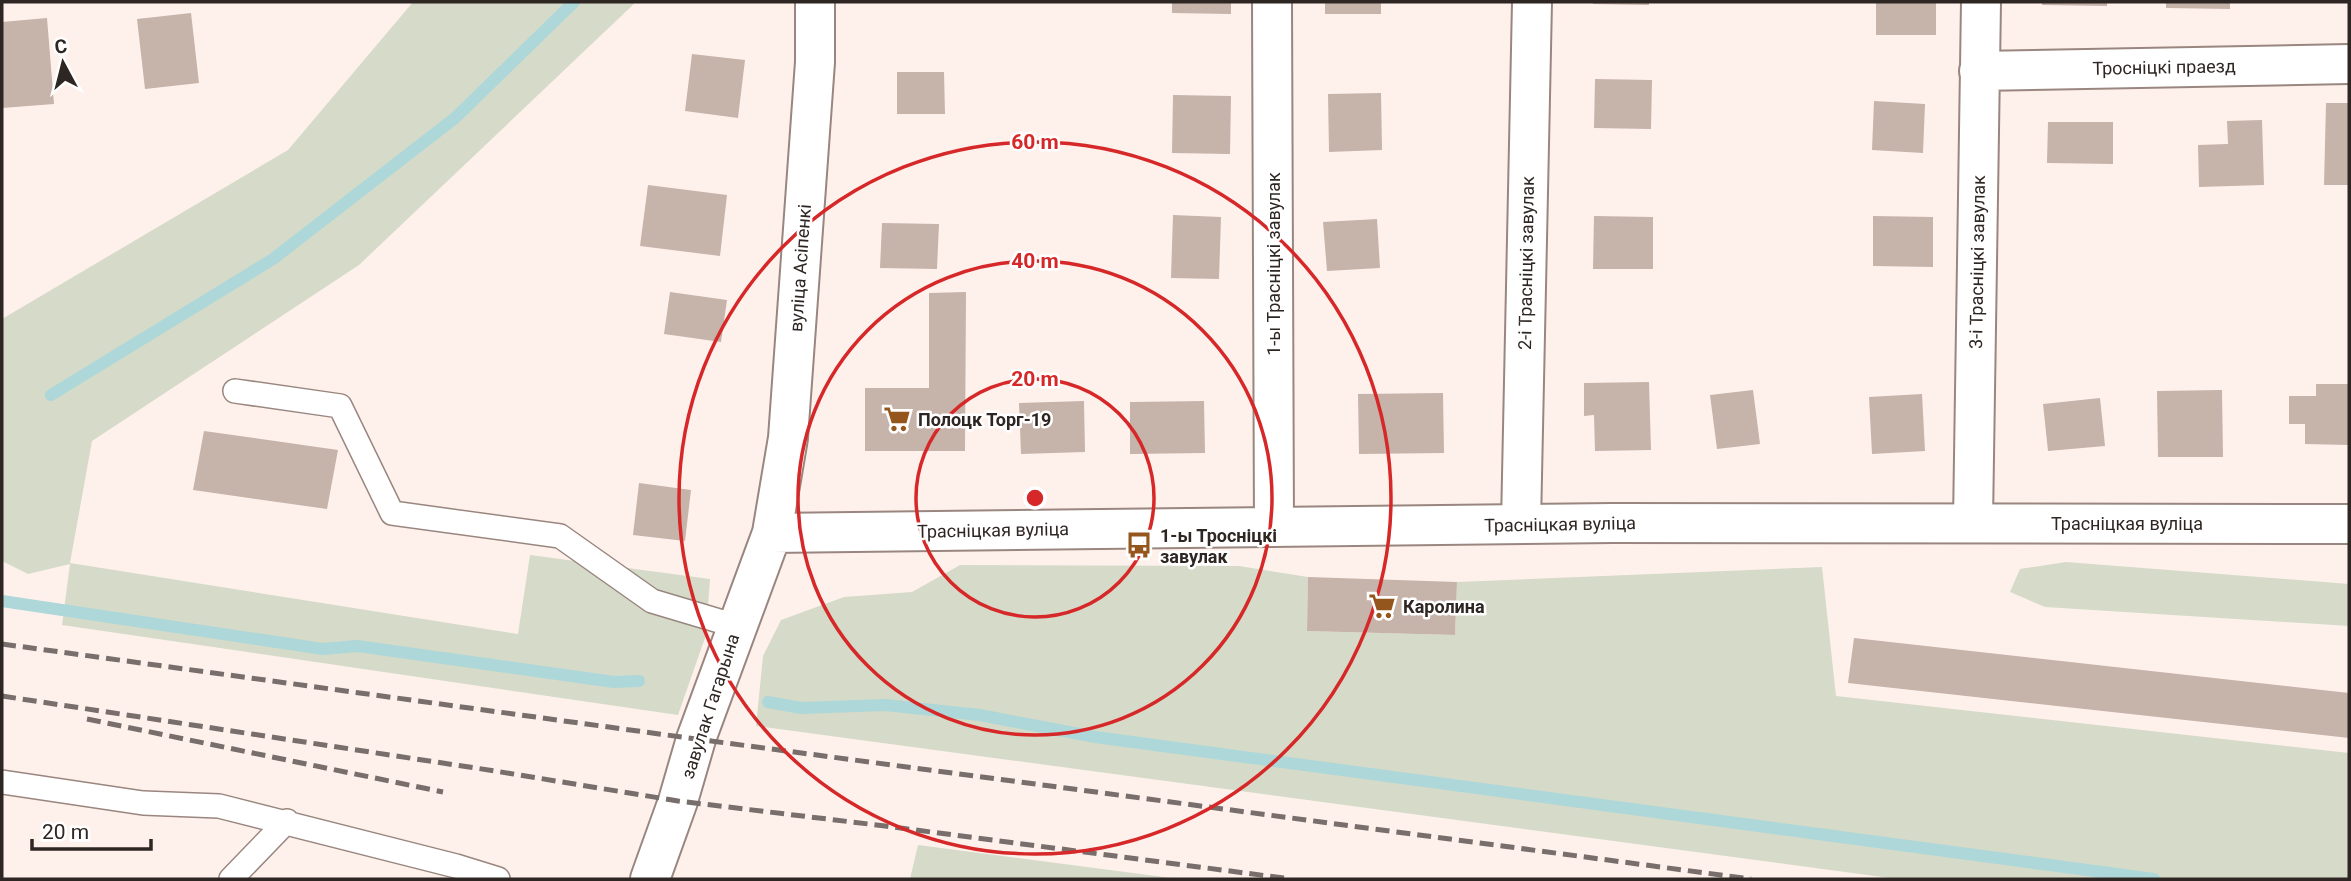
<svg xmlns="http://www.w3.org/2000/svg" width="2351" height="881" font-family="Roboto,sans-serif">
	<style>
		.green { fill: #d5dbc8 }
		.lines { fill: none; stroke-linecap: round; stroke-linejoin: round }
		.stream { stroke: #aed7d9; stroke-width: 12 }
		.building { fill: #c6b3aa }
		.lane-casing { stroke: #99867f; stroke-width: 26 }
		.street-casing { stroke: #99867f; stroke-width: 42 }
		.secondary-casing { stroke: #99867f; stroke-width: 42 }
		.lane { stroke: #fff; stroke-width: 23 }
		.street { stroke: #fff; stroke-width: 38 }
		.secondary { stroke: #fff; stroke-width: 38 }
		.rail { stroke: #786e6b; stroke-width: 5; stroke-dasharray: 14 7; stroke-linecap: butt }
		.ring { fill: none; stroke: #d62828; stroke-width: 3.5 }
		.labels { text-anchor: middle; dominant-baseline: central; stroke-width: 5; stroke-linejoin: round; paint-order: stroke }
		.street-label { font-size: 18px; fill: #2e2623; stroke: #fff }
		.poi-label { font-size: 18px; font-weight: bold; fill: #2e2623; stroke: #fff; text-anchor: start }
		.centre { fill: #d62828; stroke: #fff; stroke-width: 3.5 }
		.ring-label { font-size: 21px; text-anchor: middle; font-weight: bold; fill: #d62828; stroke: #fff; stroke-width: 5; stroke-linejoin: round; paint-order: stroke }
	</style>
	<rect width="100%" height="100%" fill="#fef1ec"/>
	<!-- green -->
	<path class="green" d="M413 2H636L359 265 92 441 70 563 518 634 530 555 710 579 706 635 678 715 62 625 70 564 28 574 2 561V319L288 150Z
		M2066 562 2349 584V626L2045 607 2010 592 2020 569Z
		M960 565 1239 566 1308 577 1307 631 1455 635 1457 582 1822 567 1836 696 2349 753V879H1897L756 726 763 656 781 620 844 597 912 592Z
		M918 845 1179 879H910Z"/>
	<g class="lines">
		<!-- stream -->
		<path class="stream" d="M51 395 273 259 455 118 574 2
			M2 601 323 649 357 646 614 682 639 681
			M768 702 801 708 885 705 980 715 1095 737 2154 879"/>
	</g>
	<!-- building -->
	<path class="building" d="M1172 2H1231V14L1172 13Z
		M1325 2H1381V14H1325Z
		M1593 2H1649V5L1593 4Z
		M1876 2H1936V35H1876Z
		M2042 2H2107V6L2042 5Z
		M2166 2H2230V9L2166 8Z
		M191 13 199 83 145 89 137 19Z
		M47 18 54 104 2 108V22Z
		M692 54 745 60 738 118 685 111Z
		M897 72H944L945 114H897Z
		M1595 79 1652 80 1651 129 1594 128Z
		M1381 93 1382 150 1329 152 1328 94Z
		M1173 95 1231 96 1230 154 1172 153Z
		M1874 101 1925 104 1923 153 1872 150Z
		M2326 103H2349V185H2324Z
		M2262 120 2264 185 2199 187 2198 145 2228 144 2227 121Z
		M2048 122H2113V164L2047 163Z
		M648 185 727 195 720 256 640 246Z
		M1173 215 1221 217 1219 279 1171 278Z
		M1594 216 1653 217V269H1593Z
		M1873 216 1933 217V267L1873 266Z
		M1377 219 1380 268 1327 271 1323 222Z
		M882 223 939 224 937 269 880 268Z
		M670 292 727 300 721 342 664 334Z
		M966 292 965 451H865V388H929V293Z
		M1649 382 1651 450 1595 451 1594 415 1584 416V383Z
		M2316 384H2349V445L2305 444V424H2289V396H2316Z
		M1753 390 1760 444 1717 449 1710 395Z
		M2222 390 2223 457H2158L2157 391Z
		M1443 393 1444 453 1359 454 1358 394Z
		M1922 394 1925 451 1872 454 1869 397Z
		M2100 398 2105 446 2048 451 2043 404Z
		M1084 401 1085 452 1021 454 1019 403Z
		M1204 401 1205 453 1130 454V402Z
		M204 431 338 450 327 509 193 490Z
		M639 483 691 490 685 541 633 535Z
		M1308 577 1457 582 1455 635 1307 631Z
		M1854 638 2349 693V738L1848 683Z"/>
	<g class="lines">
		<!-- lane casing -->
		<g class="lane-casing">
			<path id="lane" d="M235 391 340 406 392 513 560 536 652 601 736 626
				M2 782 143 803 219 806 456 866 498 879
				M231 879 287 821"/>
		</g>
		<!-- street casing -->
		<g class="street-casing">
			<path id="street" d="M1272 2 1274 527
				M1979 71 2349 64
				M1973 522 1981 2
				M1521 524 1532 2"/>
		</g>
		<!-- secondary casing -->
		<g class="secondary-casing">
			<path id="secondary" d="M772 533 1613 523 2349 524
				M650 879 678 801 696 739 772 533 788 438 815 62V2"/>
		</g>
		<!-- lane -->
		<use href="#lane" class="lane"/>
		<!-- street -->
		<use href="#street" class="street"/>
		<!-- secondary -->
		<use href="#secondary" class="secondary"/>
		<!-- rail -->
		<path class="rail" d="M2 644 696 739 1751 879
			M2 696 495 771 678 801 885 826 1291 879
			M87 719 443 792"/>
	</g>
	<!-- distance rings -->
	<g class="ring">
		<circle cx="1035" cy="498" r="119"/>
		<circle cx="1035" cy="498" r="237"/>
		<circle cx="1035" cy="498" r="356"/>
	</g>
	<!-- icons -->
	<defs>
		<g id="supermarket-bare" transform="scale(2.1)"><path d="M-6-5.5h2.5l.6 2H6L4.5 2H-2.5L-4.4-4H-6ZM-1.5 3.2a1.3 1.3 0 1 0 .1 0ZM3 3.2a1.3 1.3 0 1 0 .1 0Z" fill="#95561d" stroke="#fff" stroke-width="2.5" paint-order="stroke"/></g>
		<g id="bus-bare" transform="scale(2.1)"><path d="M-5-6H5V4H4V6H2V4H-2V6H-4V4H-5ZM-3.5-4V0h7V-4ZM-3.5 1.2v1.5H-2V1.2ZM2 1.2v1.5H3.5V1.2Z" fill="#95561d" stroke="#fff" stroke-width="2.5" paint-order="stroke"/></g>
	</defs>
	<g fill-rule="evenodd">
		<use href="#supermarket-bare" x="897" y="419"/>
		<use href="#bus-bare" x="1139" y="545"/>
		<use href="#supermarket-bare" x="1382" y="606"/>
	</g>
	<g class="labels">
		<!-- street labels -->
		<g class="street-label">
			<text transform="translate(2164 67) rotate(-1)">Тросніцкі праезд</text>
			<text transform="translate(1977 262) rotate(-89)">3-і Трасніцкі завулак</text>
			<text transform="translate(1526 263) rotate(-89)">2-і Трасніцкі завулак</text>
			<text transform="translate(1273 264) rotate(-90)">1-ы Трасніцкі завулак</text>
			<text transform="translate(800 268) rotate(-86)">вуліца Асіпенкі</text>
			<text x="2127" y="523">Трасніцкая вуліца</text>
			<text transform="translate(1560 524) rotate(-1)">Трасніцкая вуліца</text>
			<text transform="translate(993 530) rotate(-1)">Трасніцкая вуліца</text>
			<text transform="translate(710 706) rotate(-72)">завулак Гагарына</text>
		</g>
		<!-- poi labels -->
		<g class="poi-label">
			<text x="918" y="419">Полоцк Торг-19</text>
			<text x="1160" y="535">1-ы Тросніцкі<tspan x="1160" dy="21">завулак</tspan></text>
			<text x="1403" y="606">Каролина</text>
		</g>
	</g>
	<circle cx="1035" cy="498" r="10" class="centre"/>
	<g class="ring-label">
		<text x="1035" y="149">60 m</text>
		<text x="1035" y="268">40 m</text>
		<text x="1035" y="386">20 m</text>
	</g>
	<!-- border -->
	<rect width="2351" height="881" fill="none" stroke="#2e2623" stroke-width="7"/>
	<!-- north arrow -->
	<g transform="translate(63 63) rotate(353)" stroke="#ffffff" stroke-width="5" paint-order="stroke">
	<path d="M0-5L12 26L0 18L-12 26Z" fill="#2e2623"/>
	<text y="-10" font-size="19" font-weight="bold" text-anchor="middle" fill="#2e2623">С</text>
	</g>
	<!-- scale -->
	<path d="M32 839v10h119v-10" fill="none" stroke="#2e2623" stroke-width="3.5"/>
	<text x="42" y="839" font-size="21" fill="#2e2623" stroke="#ffffff" stroke-width="5" paint-order="stroke">20 m</text>
</svg>
